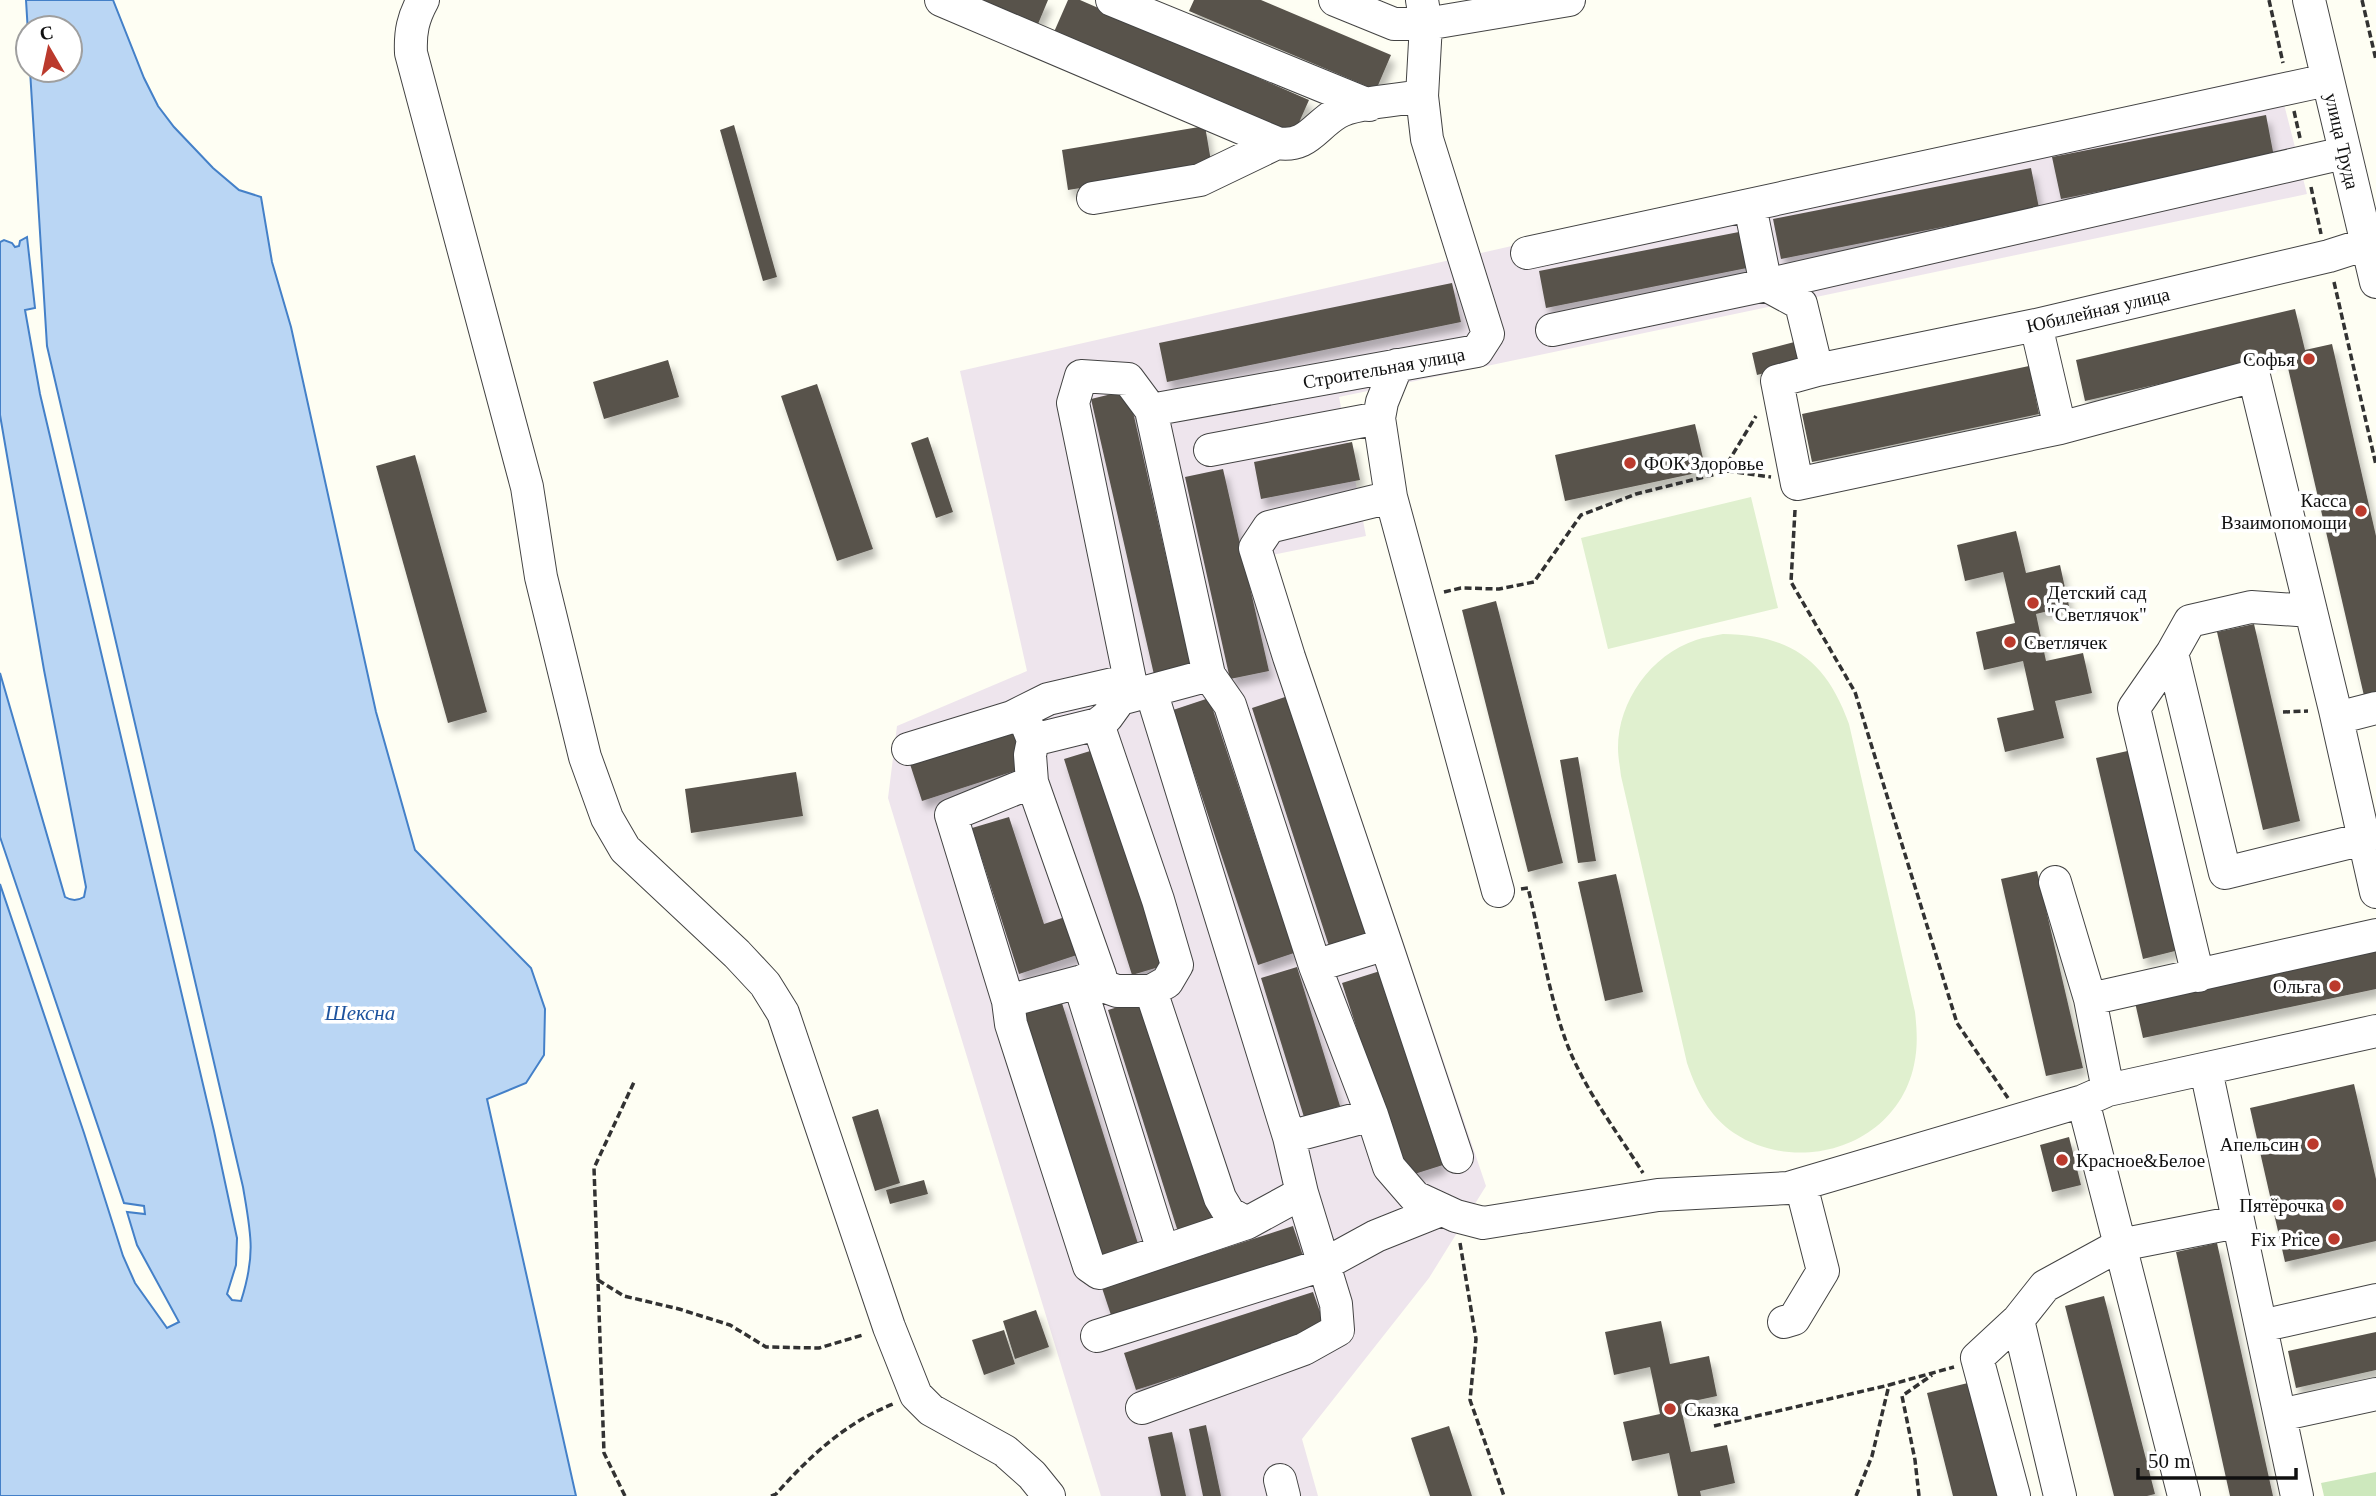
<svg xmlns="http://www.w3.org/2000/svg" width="2376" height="1496" font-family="'Times New Roman',serif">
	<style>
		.industrial { fill: #eee5ed }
		.green { fill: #cde8bd }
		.pitch { fill: #e0f0cf }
		.water { fill: #bad6f4; stroke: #4480c8; stroke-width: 2 }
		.building { fill: #58534c; filter: url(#shadow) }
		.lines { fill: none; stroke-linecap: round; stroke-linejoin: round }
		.minor-casing { stroke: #434343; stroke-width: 34 }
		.path { stroke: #323232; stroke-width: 3.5; stroke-dasharray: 7 3.5; stroke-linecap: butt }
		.minor { stroke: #fff; stroke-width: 32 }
		.poi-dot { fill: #bb3a2d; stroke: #fff; stroke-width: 2.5 }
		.labels { text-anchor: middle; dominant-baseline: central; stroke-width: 7; stroke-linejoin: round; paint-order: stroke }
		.street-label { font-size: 19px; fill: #101010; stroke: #fff }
		.poi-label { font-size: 19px; fill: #101010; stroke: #fff; text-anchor: end }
		.water-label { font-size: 21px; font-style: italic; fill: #1d539e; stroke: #fff }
	</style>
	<defs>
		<filter id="shadow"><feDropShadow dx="4.5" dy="8" stdDeviation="3.5" flood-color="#0004"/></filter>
	</defs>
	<rect width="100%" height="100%" fill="#fefef3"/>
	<!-- industrial -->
	<path class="industrial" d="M2276 73 2307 194 1339 397 1366 536 1272 555 1486 1186 1429 1278 1302 1439 1318 1496H1101L888 798 897 726 1027 671 960 371Z"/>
	<!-- green -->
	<path class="green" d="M2376 1472V1496H2324L2321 1483Z"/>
	<!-- pitch -->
	<path class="pitch" d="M1751 497 1778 608 1608 649 1581 538Z
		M1723 634C1791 635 1826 660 1849 724L1915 1012C1917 1030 1918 1047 1914 1065 1897 1146 1799 1176 1734 1133 1709 1116 1696 1090 1687 1063L1621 776C1620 767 1618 757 1618 748 1618 701 1651 655 1696 640 1705 637 1714 636 1723 634Z"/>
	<!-- water -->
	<path class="water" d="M26 0H113L144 78 158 106 174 127 213 168 239 190 261 197 272 262 291 327 376 712 415 850 531 968 545 1009 544 1055 526 1083 487 1099 576 1496H0V884L84 1133 123 1256 135 1283 167 1328 179 1322 137 1245 127 1212 145 1214 144 1206 124 1203 0 837V673L65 897C72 901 77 901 84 897L86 887 44 670 0 415V242L4 240 12 243 15 247 19 246 20 241 27 237 35 308 25 310 40 394 214 1131 237 1238 236 1265 227 1294 232 1300 241 1301C256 1254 251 1234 243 1187L47 346 30 70H70V28H28V33Z"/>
	<!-- building -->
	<path class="building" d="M982 0H1048L1038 24Z
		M1068 0H1080L1309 100 1293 136 1054 32Z
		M1194 0H1261L1391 55 1376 90 1189 11Z
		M2266 115 2274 157 2061 199 2052 157Z
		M734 125 777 277 763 281 720 130Z
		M1205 126 1212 167 1068 190 1062 150Z
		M2031 168 2039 208 1781 259 1773 219Z
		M1744 231 1752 267 1546 308 1539 271Z
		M1452 283 1461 322 1167 382 1159 343Z
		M2295 309 2305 350 2332 344 2376 536V698L2365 700 2285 355 2085 401 2076 360Z
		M1802 340 1808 361 1757 375 1752 353Z
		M668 360 679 397 604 419 593 382Z
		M2029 366 2039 414 1812 462 1802 414Z
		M817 384 873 549 837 561 781 396Z
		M1128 390 1192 671 1155 679 1091 399Z
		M1695 424 1706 471 1565 501 1555 455Z
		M928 437 953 512 936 518 911 443Z
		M1352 442 1360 480 1261 499 1254 462Z
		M415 455 487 712 448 723 376 466Z
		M1223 469 1269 671 1230 679 1185 477Z
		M2016 531 2026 573 2060 565 2069 606 2036 614 2046 661 2083 653 2092 693 2055 701 2064 738 2005 752 1997 718 2034 710 2023 661 1984 670 1976 632 2015 623 2003 572 1965 581 1957 545Z
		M1496 601 1563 863 1528 872 1462 610Z
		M2254 624 2300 821 2263 830 2217 632Z
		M1291 695 1368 934 1329 946 1252 708Z
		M1209 698 1294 953 1258 965 1173 710Z
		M1012 729 1024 768 922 801 909 761Z
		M1100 748 1169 964 1132 975 1064 759Z
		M2132 750 2179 950 2143 959 2096 758Z
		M1578 757 1596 861 1578 863 1560 760Z
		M796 772 803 816 691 833 685 789Z
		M1009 817 1044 924 1068 916 1080 954 1019 974 972 828Z
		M2037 871 2083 1068 2046 1076 2001 879Z
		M1616 874 1643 992 1605 1001 1578 882Z
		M2376 946V989L2143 1038 2134 998Z
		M1297 967 1340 1106 1304 1117 1261 978Z
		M1380 971 1443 1165 1405 1177 1342 983Z
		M1144 999 1214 1224 1179 1235 1108 1010Z
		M1061 1000 1139 1247 1102 1259 1023 1011Z
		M2354 1084 2376 1179V1241L2285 1262 2250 1108Z
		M878 1109 900 1183 875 1191 852 1117Z
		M2069 1137 2081 1185 2052 1192 2040 1145Z
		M924 1180 928 1194 890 1204 886 1190Z
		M1293 1226 1305 1262 1114 1324 1102 1288Z
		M2217 1243 2273 1496H2230L2176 1252Z
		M1313 1292 1326 1329 1136 1390 1124 1353Z
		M2104 1296 2155 1494 2147 1496H2114L2065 1306Z
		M1036 1310 1049 1347 1015 1359 1003 1321Z
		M1661 1321 1670 1364 1709 1356 1717 1396 1680 1404 1691 1452 1727 1445 1735 1483 1700 1491 1701 1496H1678L1669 1453 1632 1461 1623 1422 1660 1414 1650 1367 1614 1375 1605 1332Z
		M1004 1330 1015 1364 984 1375 972 1340Z
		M2376 1332V1370L2296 1388 2288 1351Z
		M1972 1382 2000 1496H1953L1927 1393Z
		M1206 1425 1221 1496H1203L1189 1429Z
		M1449 1426 1472 1496H1430L1411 1438Z
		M1172 1432 1186 1496H1161L1148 1437Z"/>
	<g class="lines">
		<!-- minor casing -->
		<g class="minor-casing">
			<path id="minor" d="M423 0C413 18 410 32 411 53L527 487 541 577 585 757 607 818 625 849 737 954 765 984 783 1013 889 1327 916 1395 931 1410 1005 1451 1032 1475 1049 1496
				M941 0 1277 143
				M1112 0 1369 105
				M1335 0 1394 24H1426L1569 0
				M2309 0 2376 282
				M1093 198 1200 180 1277 143C1307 148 1314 127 1337 113 1355 102 1400 100 1422 96L1426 24 1422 0
				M1750 206 1766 285 1801 304 1817 370
				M2376 241 2329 256 2036 325 1817 370 1777 381 1797 484 2060 428 2254 376 2335 710 2376 892
				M1527 253 2327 80
				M2036 325 2060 428
				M1552 330 1766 285 2344 153
				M1397 365 1382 402 1379 418 1391 497 1498 891
				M1151 410 1477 351 1488 334 1427 139 1422 96
				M1210 450 1379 418
				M2311 611 2251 607 2190 621 2172 653 2225 873 2364 839
				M2172 653 2134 708 2198 976
				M1209 675 1120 699 1130 680 1073 403 1081 376 1128 379 1151 410 1209 675 1230 705 1315 966 1372 1115 1389 1167 1415 1197 1456 1216 1483 1223 1658 1195 1788 1188 2083 1101 2108 1090
				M1151 691 1289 1137 1372 1115
				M1120 699 1107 717 1098 724 1158 900 1177 965 1167 982 1151 991 1220 1198 1229 1213 1247 1223 1302 1193 1336 1304 1338 1330 1304 1349 1142 1408
				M2337 718 2376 708
				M1025 720 1033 740 1098 724
				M1033 740 1030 755 1032 782 951 815 1008 1001 1011 1024 1089 1266 1099 1273 1247 1223
				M908 749 1012 717 1048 699 1130 680
				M1032 782 1100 975
				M2055 882 2090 999
				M2376 935 2090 999 2108 1090 2376 1031
				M1386 944 1457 1157
				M1315 966 1386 944 1289 657 1255 548 1269 527 1391 497
				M1084 980 1100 975 1103 986 1117 991H1151
				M1008 1001 1079 982 1163 1251
				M2206 1070 2297 1496
				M1289 1137 1302 1193
				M2018 1320 2060 1496
				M1784 1322 1794 1319 1823 1271 1801 1185
				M2261 1326 2376 1300
				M1097 1336 1323 1265 1376 1236 1441 1210
				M2280 1415 2376 1394
				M1280 1480 1284 1496
				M2014 1496 1977 1358 2018 1320 2045 1286 2120 1245 2083 1101
				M2184 1496 2120 1245 2237 1222"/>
		</g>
		<!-- path -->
		<path class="path" d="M2269 0 2283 63
			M2362 0 2376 60
			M2294 111 2300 138
			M2311 187 2321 234
			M2334 282 2376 465
			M1722 472 1756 416
			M1795 510 1791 582 1855 692 1957 1023 2008 1098
			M1444 592 1461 588 1499 589 1534 582 1581 515 1636 494 1728 471 1771 477
			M2283 712 2308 711
			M1521 889 1528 888C1541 940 1549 999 1569 1049 1587 1093 1618 1133 1643 1173
			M1460 1243 1476 1339 1470 1400 1504 1496
			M598 1280 624 1296 679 1309 730 1325 766 1347 819 1348 863 1335
			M1714 1426 1889 1385
			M625 1496 604 1453 594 1168 635 1080
			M771 1496 776 1494C810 1456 845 1423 893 1404
			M1856 1496 1872 1456 1889 1385 1954 1367
			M1919 1496 1915 1460 1902 1396 1932 1375"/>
		<!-- minor -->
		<use href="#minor" class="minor"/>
	</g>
	<!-- markers -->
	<g class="poi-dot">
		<circle cx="2309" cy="359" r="7"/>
		<circle cx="1630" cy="463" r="7"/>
		<circle cx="2361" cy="511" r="7"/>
		<circle cx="2033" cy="603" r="7"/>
		<circle cx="2010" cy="642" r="7"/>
		<circle cx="2335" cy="986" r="7"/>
		<circle cx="2313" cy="1144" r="7"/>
		<circle cx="2062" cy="1160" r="7"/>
		<circle cx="2338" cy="1205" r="7"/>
		<circle cx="2334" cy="1239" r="7"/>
		<circle cx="1670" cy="1409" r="7"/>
	</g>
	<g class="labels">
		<!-- street labels -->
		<g class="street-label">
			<text transform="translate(2342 141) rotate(77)">улица Труда</text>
			<text transform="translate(2098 310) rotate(-13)">Юбилейная улица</text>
			<text transform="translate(1384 368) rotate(-10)">Строительная улица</text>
		</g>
		<!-- poi labels -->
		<g class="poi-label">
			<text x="2295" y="359">Софья</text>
			<text x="1644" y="463" text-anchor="start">ФОК Здоровье</text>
			<text x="2347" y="500">Касса<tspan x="2347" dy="22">Взаимопомощи</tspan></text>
			<text x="2047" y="592" text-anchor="start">Детский сад<tspan x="2047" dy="22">"Светлячок"</tspan></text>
			<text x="2024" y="642" text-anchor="start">Светлячек</text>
			<text x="2321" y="986">Ольга</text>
			<text x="2299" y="1144">Апельсин</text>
			<text x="2076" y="1160" text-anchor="start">Красное&amp;Белое</text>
			<text x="2324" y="1205">Пятёрочка</text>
			<text x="2320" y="1239">Fix Price</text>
			<text x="1684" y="1409" text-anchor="start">Сказка</text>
		</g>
		<!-- water labels -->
		<g class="water-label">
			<text x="360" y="1013">Шексна</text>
		</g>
	</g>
	<!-- north arrow -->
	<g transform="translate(49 49) rotate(351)"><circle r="33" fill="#ffffff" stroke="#9f9f9f" stroke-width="2"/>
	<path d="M0-5L12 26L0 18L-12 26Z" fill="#bb3a2d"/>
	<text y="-10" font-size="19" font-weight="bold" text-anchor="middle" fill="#101010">С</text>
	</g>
	<!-- scale -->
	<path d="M2138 1468v10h158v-10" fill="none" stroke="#101010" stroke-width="3.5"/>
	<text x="2148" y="1468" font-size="21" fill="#101010" stroke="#ffffff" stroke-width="5" paint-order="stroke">50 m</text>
</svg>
